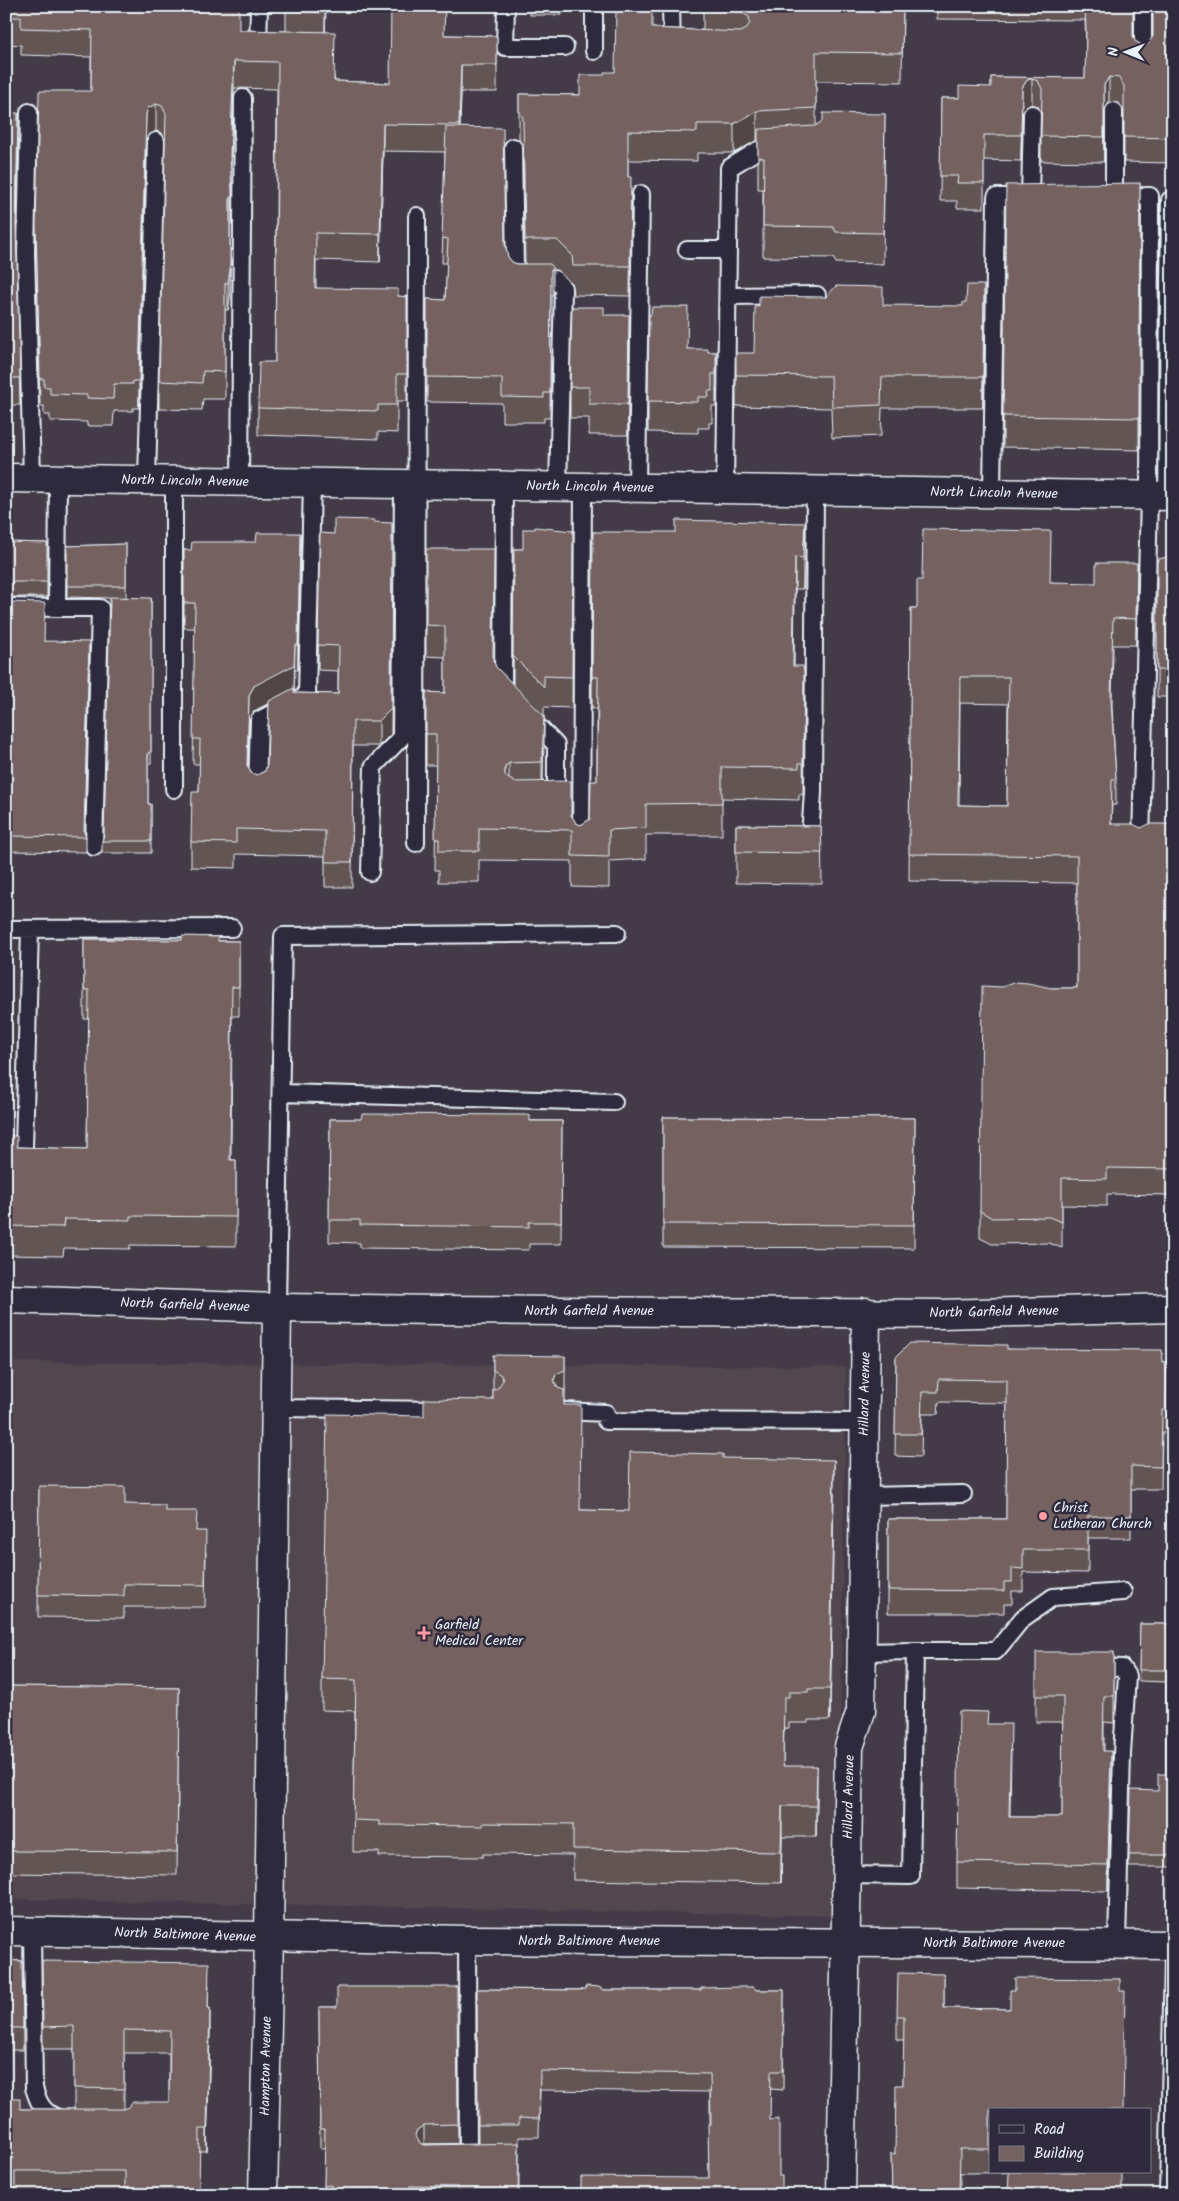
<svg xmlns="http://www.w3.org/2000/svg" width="1179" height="2201" font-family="Kalam,sans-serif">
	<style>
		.built { fill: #524750 }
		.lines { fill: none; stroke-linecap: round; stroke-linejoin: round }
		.lane-casing { stroke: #e8f1f8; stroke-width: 20 }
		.street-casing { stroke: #e8f1f8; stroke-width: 31 }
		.secondary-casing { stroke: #e8f1f8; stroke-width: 31 }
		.lane { stroke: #2f2a3d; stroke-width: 16 }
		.street { stroke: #2f2a3d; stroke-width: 28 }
		.secondary { stroke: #2f2a3d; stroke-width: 28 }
		.wall { fill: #645453; stroke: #e8f1f8; fill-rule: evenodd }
		.shaded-wall { fill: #514544; stroke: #e8f1f8 }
		.building { fill: #746261; stroke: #e8f1f8; fill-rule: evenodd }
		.poi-dot { fill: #ff9aa2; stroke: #2f2a3d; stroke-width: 2 }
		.labels { text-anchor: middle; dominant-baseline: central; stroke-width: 5; stroke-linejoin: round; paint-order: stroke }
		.street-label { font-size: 14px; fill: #e8f1f8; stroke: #2f2a3d }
		.poi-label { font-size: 14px; fill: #e8f1f8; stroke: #2f2a3d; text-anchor: start }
	</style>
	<rect width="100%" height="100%" fill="#443b48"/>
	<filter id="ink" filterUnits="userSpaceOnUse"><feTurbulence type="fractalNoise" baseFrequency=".02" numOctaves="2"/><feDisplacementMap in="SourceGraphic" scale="10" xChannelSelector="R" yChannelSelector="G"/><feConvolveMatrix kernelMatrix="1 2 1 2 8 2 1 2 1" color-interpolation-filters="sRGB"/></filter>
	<g filter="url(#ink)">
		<!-- built -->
		<path class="built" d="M6 1362 846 1367 838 1916 6 1899Z"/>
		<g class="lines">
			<!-- lane casing -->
			<g class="lane-casing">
				<path id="lane" d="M259 6 258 47H262
					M506 6 505 47H565
					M594 6V51
					M671 6 672 48
					M1143 6V61
					M29 112 26 252 32 479
					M513 147 515 269 518 279H554L563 288 558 487
					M1030 197 1032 114
					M1114 197V111
					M1119 197 1150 196 1149 495 1141 845
					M687 250H728
					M728 296 817 295
					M147 480 156 141
					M240 482 243 98
					M504 485 503 691 506 694
					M637 488 641 194
					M725 489 729 168 758 150 780 149
					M992 493 996 197H1027
					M1167 496 1170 200
					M6 607 57 608 58 479
					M57 608H100L94 847
					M529 717 556 745V802
					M174 789V481
					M257 790 259 720 307 695 312 483
					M810 837 813 792 815 490
					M416 843 417 216
					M581 846 583 487
					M370 872 373 767 401 738 403 484
					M6 929 232 928
					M281 1093 614 1102
					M6 1147 24 1148 30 929
					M277 1308 283 936 617 933
					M275 1408 445 1410
					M564 1411 606 1413
					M606 1421 865 1422
					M864 1496 963 1494
					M915 1651H996L1022 1619 1053 1597 1123 1592
					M1093 1667 1122 1668 1127 1676 1122 1753 1117 1943
					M848 1875 911 1876 915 1651 861 1652
					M32 1931 34 2088C39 2105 44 2114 62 2119
					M467 1940 468 2154
					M1168 2195 1173 1958"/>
			</g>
			<!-- street casing -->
			<g class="street-casing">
				<path id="street" d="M6 478 1173 496
					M263 2195 269 1937 277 1308
					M841 2195 849 1747 861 1711 866 1312"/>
			</g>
			<!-- secondary casing -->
			<g class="secondary-casing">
				<path id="secondary" d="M6 1299 277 1308 442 1310 940 1314 1173 1308
					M6 1931 467 1940 1173 1945"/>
			</g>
			<!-- lane -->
			<use href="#lane" class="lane"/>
			<!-- street -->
			<use href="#street" class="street"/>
			<!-- secondary -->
			<use href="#secondary" class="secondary"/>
		</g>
		<!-- wall -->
		<path class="wall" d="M6 6 240 30 286 31V9H284V6H326L325 32 335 81 390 83 445 35 497 36V92H461L460 128 505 244 508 257 512 262 517 264H525L523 147 519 139V94L580 95 604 75 615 72 652 28 703 30V6H903L902 82 816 81V125L885 114 883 264 836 263 833 258 763 257V189H758V140L734 153H697V161L628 160V177L631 206 630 296 573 295 572 284 557 270H553V295H551L550 418H544V422H502V403L427 402V299L445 300 447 263H442L445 152 383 151 380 262 316 260V288L407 297V401H397V433L378 432V439L258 435V408L275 362 277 89 234 88 231 167 232 191V224H230V297L228 310H225V399H203L202 410 159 409V381L165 140 162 133 156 131 148 135 146 141 139 408H133V411H114L113 426H87V422L50 421V415H44V406H40L36 225 91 91V57L21 55V45L6 44Z
			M522 6H565V8H562V15H530V7H522Z
			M937 6H1133V36L1135 41 1143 46 1148 44 1173 6V163L1124 162V111L1119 103 1109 102 1104 111V162L1041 161V113L1038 106 1032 104 1027 106 1022 113 1021 161 984 160V208H957V201H940L941 98H959L991 87V77L1085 78 1086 47 1085 20 937 19Z
			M6 113 18 141 16 237 20 405H6Z
			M1140 183 1139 450 1003 447V416Z
			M883 305 984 316 983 408H882L881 436 832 438 831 408 736 406V375Z
			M604 315 629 346 628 435H589V418H570V387Z
			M651 315 688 349 708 352H716V406H712V423H709V428H698V433L648 432V401Z
			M573 531 572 708 544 707 543 781 571 815 576 823 581 825 590 819 597 781V708H592L593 532 805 554 803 589H795L794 666 804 672 803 795 799 794V800L722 798V835H646V859L609 861V888L572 887V861L479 860V882H439V870H435L436 765H426V692L445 693V657L426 656V549L493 661 496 667 513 684 514 549H523Z
			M320 533 391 734 379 746H353L352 887H325V856L236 854V868L191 867V842L199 792 200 764H193L195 628H184V550L300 558 298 670H295L294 693 338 694V671L318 670ZM269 704 267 765 265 771 257 775 251 773 248 766 249 720 254 711Z
			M6 542 47 543V597H6Z
			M126 544V598L151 763 148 765V804H151V853H102V841L104 835 110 598 67 597V546Z
			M1173 545V708L1167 707V697H1157V563L1168 557Z
			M922 580 1050 582 1137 590 1136 645H1113L1112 706 1116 779V805H1112L1111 824 1141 828 1173 824V1195L1107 1194V1206L1062 1205V1248L1049 1243 992 1244 980 1238V1211L1051 988H1077V883L909 881 911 608H917ZM960 703 1008 704 1007 806 959 805Z
			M6 602 44 641 89 657 84 833 86 837V852L6 851Z
			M736 825 821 826 822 884 736 883Z
			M84 939 239 941V1016H232L231 1160H236V1246L130 1245V1249L64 1248 63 1256 6 1255V1136L17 1147 87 1149 89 1019H84Z
			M663 1117 915 1118 914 1248 663 1247Z
			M330 1119 562 1121 561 1244H529V1250L360 1248V1243L329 1242Z
			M1007 1349 1167 1362 1166 1433H1162L1161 1489H1131V1538H1088V1573L1023 1572V1591H1012V1604H1004V1613H888V1519H1006L1007 1403 939 1402 938 1414H922L921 1457 895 1456 896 1357Z
			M493 1355 565 1387 564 1405 580 1510 629 1511 723 1458 834 1491 830 1720H808V1723H789V1728H784L783 1766 817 1797 816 1837H782L781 1883 573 1880V1855L483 1854V1857L379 1856V1852H353L355 1711 322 1710V1679L424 1416 493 1400Z
			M39 1486 125 1504 165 1511 197 1531 206 1553 205 1607H124V1618L38 1617Z
			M1140 1624H1173V1867H1129V1855L1166 1774V1682L1139 1681Z
			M1114 1652V1723L1104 1722V1751L1111 1778 1108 1891 957 1888V1862L988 1724 1011 1750 1010 1817H1062L1063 1722H1036V1696Z
			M6 1686 179 1688 177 1875 6 1873Z
			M6 1960 22 1961 23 2050H10L9 2098 20 2109H74V2049H43L42 1961 209 1985 208 2008 210 2030 207 2151H200L125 2193H15L6 2195ZM124 2053H169V2102L124 2109Z
			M944 1974V2008L1010 2009 1015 1990 1120 1979 990 2110V2172H1123L960 2173V2195H892L891 2153 895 2154 903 2085 904 2040H897V2016Z
			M457 1987 458 2144H424L478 2143 477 1989 603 1990H784L783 2090 771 2089 709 2178 710 2125V2092L540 2090 539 2137H519V2195H324L325 2148H320L319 2007H337Z"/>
		<!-- shaded-wall -->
		<path class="shaded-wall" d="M325 6H326L325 40Z
			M234 61V88L230 183V155Z
			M461 65V92L459 152V125Z
			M1109 77V102L1104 111V162V85Z
			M1032 79V104L1027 106 1022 113 1021 161 1022 88 1027 80Z
			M156 104V131L148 135 146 141 139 408V381L146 114 148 108Z
			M757 111V140L734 153V124Z
			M18 113V141L16 252V225Z
			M383 124V151L380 262V234Z
			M230 197V297L228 310V283Z
			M984 285V316L983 408V377Z
			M629 315V346L628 435V404Z
			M392 523 391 734 379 746V721Z
			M805 523V554L803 589V558Z
			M300 533V558L298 670V645Z
			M795 557V589L793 697V666Z
			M1137 563V590L1136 645V619Z
			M151 598V763L148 765Z
			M295 645 294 690 254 711 249 720 247 790 249 695 254 686Z
			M544 716V747L542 793V762Z
			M509 763V794L505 798V767Z
			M565 1356V1401H564L554 1380 556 1374Z
			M834 1460V1491L830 1720V1689Z
			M1111 1751V1778L1108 1891V1865Z
			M817 1766V1797L816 1837V1806Z
			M782 1806V1837L781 1883V1852Z
			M210 2008V2030L207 2151V2129Z
			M424 2125V2144L417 2149 415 2135 417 2130Z"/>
		<!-- building -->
		<path class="building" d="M6 6H239V30L335 32 334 81 390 83 391 6H445L444 35 497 36V65H461L459 125 383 124 380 234 316 233 315 288 398 289V296L407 297V374H397V405H378V411L258 408 259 362H275L278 62 234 61 230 155 232 191V197H230V270L228 283H225V372L203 371 202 383 159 381 166 114 162 106 156 104 148 108 146 114 139 381H133V384H114L113 399 87 398V395L50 394V387H44V379H40L36 225 39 91H91L92 30 21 28V17H6Z
			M286 6H325V13L286 11Z
			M616 6H652V28L740 32 745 30 750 23 749 17 741 12 703 10V6H903L902 53 816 52V108L757 111 734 124H697V132L628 131V177H631L630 266H573L572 255 557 240H525L523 118 519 110V94L580 95V75H604V72H615Z
			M1085 6H1133V36L1135 41 1143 46 1148 44 1153 36V6H1173V138L1124 137V86L1119 78 1109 77 1104 85V137L1041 136 1042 89 1038 81 1032 79 1027 80 1022 88 1021 135H984V183H957L958 176H940L941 98H959V86L991 87V77L1085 78 1086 32Z
			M6 113H18L16 225 20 378H6Z
			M823 113 885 114 883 233 836 232 833 227 763 226 764 158 758 157V130L761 129 815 126 823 121Z
			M446 127 503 128 505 244 508 257 512 262 517 264H550L553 267V270H551L550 393H544V398L502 397V378L427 377V299L445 300 448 239 442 238Z
			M1140 183 1139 418 1003 416 1006 185Z
			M967 285H984L983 377H882L881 405 832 407 831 376 736 375V353H754L755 306H759V296L826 297 836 286 883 287V305L963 306V302H966Z
			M572 307H604V315H629L628 404H589V387H570Z
			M652 307H688L687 349H708V352H716V374H712V391H708L709 397H698V402L648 401 649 315H651Z
			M334 519 374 520V522L392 523 391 709 379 721H353L352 862H325V831L236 829V843L191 842 192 792H199L200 739H193L195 603H184V550H191L192 542H256L257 533H300L298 645H295L294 665 254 686 249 695 247 765 251 773 257 775 265 771 267 765 269 701 294 688V693L338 694 339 646 318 645 320 533 334 534Z
			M676 520 805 523 803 558 795 557 793 666H803L804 672 803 763H799V768L722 767V803L646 804V828L609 830V857L572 856V830L479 828V851H439V839H435L436 734H426V692L445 693V626L426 625V549H494L493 660 496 667 544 716 542 762 509 763 505 767V776L514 782 571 781V815L576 823 581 825 590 819 591 781H597L598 677H592L593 532H676Z
			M535 527 573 531 572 677 544 676V687L513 656 514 549H523V529H535Z
			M923 529 1051 531 1050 582 1096 583V563H1137L1136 619 1113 618 1111 699 1116 779H1112L1111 824H1133L1141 828 1149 824H1173V1169L1107 1168V1179L1062 1178V1222L1049 1217 992 1218 980 1211 982 986 1002 987 1016 982 1028 983 1051 988H1077V856L909 854 911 608H917V580H922ZM960 677H1009L1007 806 958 805Z
			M6 542 47 543V582H6Z
			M126 544V586H67V546Z
			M1168 545H1173V681H1167L1168 670H1157V563L1158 559 1168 557Z
			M110 597 151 598V751L148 753V804H151V841H102L104 835Z
			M6 602 45 603 44 641 89 642 84 832 86 837 6 836Z
			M736 825 821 826 822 853 736 852Z
			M182 936 218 937V941H239V987H232L230 1160H236V1217L130 1216V1220L64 1219 63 1227 6 1226V1136H17V1147L87 1149 89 990H84V939L182 940Z
			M362 1114 530 1115V1121H562L561 1222H529V1227L360 1225V1220H329L330 1119H361Z
			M663 1117 915 1118 914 1225 663 1224Z
			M910 1343 1007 1345V1349L1162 1350 1163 1362H1167L1166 1410H1162L1161 1467 1131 1466V1516H1088V1550H1023V1569L1012 1568V1582H1004V1591L888 1590V1519H1006L1007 1380 939 1379 938 1392H922L921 1434H895L896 1357Z
			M493 1355 565 1356V1370L556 1374 554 1380 558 1388 564 1390V1405H581L580 1510 629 1511 630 1452 723 1454V1458L834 1460 830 1689H808V1692H789V1697H784L783 1766H817L816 1806H782L781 1852 573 1849V1824L483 1823V1826L379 1825V1821L353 1820 356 1680 322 1679 327 1414 424 1416V1399L493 1400V1390L498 1388 503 1380 501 1375 493 1370Z
			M39 1486 125 1487V1504L165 1505V1511H197L196 1531H206L205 1585 124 1584V1596L38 1595Z
			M1140 1624H1173V1855H1129L1131 1790 1158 1791V1774H1166V1670H1139Z
			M1036 1652H1114V1696H1104L1103 1751H1111L1108 1865 957 1862 959 1711 988 1712 987 1724H1011L1009 1817H1062L1063 1696H1036Z
			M6 1686 179 1688 177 1852 6 1851Z
			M6 1960 22 1961 23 2028H10L9 2098H20V2109H124L129 2107 133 2102H169L170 2031 124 2030V2089L74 2088V2026L43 2027 42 1961 209 1963 208 2008H210L207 2129H200L199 2195H125V2171H15V2195H6Z
			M898 1973 944 1974V2008L1010 2009V1990H1015V1978L1120 1979V1991H1125L1123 2110H990V2149H960L959 2195H892L891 2153 895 2154 896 2085H903L904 2016H897Z
			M586 1986 599 1987 603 1990H701V1988L740 1987H754L756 1990H784L783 2071H771L770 2120 779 2119V2176H782V2195H581V2177L709 2178 708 2125H711L710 2074 540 2071 539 2119 519 2118V2125H478L477 1989 579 1990 585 1989Z
			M337 1987H457L458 2124 424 2125 417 2130 415 2135 420 2143 425 2145 519 2143 518 2195H458V2187L410 2186V2189H379V2195H331V2185L324 2186 325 2129H320L319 2007H337Z
			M1009 2172H1122V2195H1008Z"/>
	</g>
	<!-- markers -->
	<g class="poi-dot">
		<circle cx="1043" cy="1516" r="5"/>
		<path d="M421.5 1625.5h5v5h5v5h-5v5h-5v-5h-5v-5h5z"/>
	</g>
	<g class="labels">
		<!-- street labels -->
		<g class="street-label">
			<text transform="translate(185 481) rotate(1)">North Lincoln Avenue</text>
			<text transform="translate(590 487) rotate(1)">North Lincoln Avenue</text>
			<text transform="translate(994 493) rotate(1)">North Lincoln Avenue</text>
			<text transform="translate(185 1305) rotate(2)">North Garfield Avenue</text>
			<text x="589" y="1311">North Garfield Avenue</text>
			<text transform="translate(994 1312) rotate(-1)">North Garfield Avenue</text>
			<text transform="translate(865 1394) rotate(-89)">Hillard Avenue</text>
			<text transform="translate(849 1797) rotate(-89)">Hillard Avenue</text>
			<text transform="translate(185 1935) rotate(2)">North Baltimore Avenue</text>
			<text x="589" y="1941">North Baltimore Avenue</text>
			<text x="994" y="1943">North Baltimore Avenue</text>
			<text transform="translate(266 2066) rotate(-89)">Hampton Avenue</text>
		</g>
		<!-- poi labels -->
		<g class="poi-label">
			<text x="1053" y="1508">Christ<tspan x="1053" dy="16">Lutheran Church</tspan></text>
			<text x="435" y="1625">Garfield<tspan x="435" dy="16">Medical Center</tspan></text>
		</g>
	</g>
	<!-- margin -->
	<rect width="1179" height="2201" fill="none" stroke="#2f2a3d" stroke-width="25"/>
	<rect x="12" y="12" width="1154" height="2176" fill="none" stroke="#e8f1f8" stroke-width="2" filter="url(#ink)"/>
	<!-- legend -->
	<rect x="989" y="2108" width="162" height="65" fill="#2f2a3d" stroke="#797a88"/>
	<rect x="999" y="2125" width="25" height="8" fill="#2f2a3d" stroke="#797a88"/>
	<text x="1034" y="2134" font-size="15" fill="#e8f1f8">Road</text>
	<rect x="999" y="2146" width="25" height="15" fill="#746261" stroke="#797a88"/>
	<text x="1034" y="2158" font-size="15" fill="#e8f1f8">Building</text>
	<!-- north arrow -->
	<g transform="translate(1126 52) rotate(271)" stroke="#2f2a3d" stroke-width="4" paint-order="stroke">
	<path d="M0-4L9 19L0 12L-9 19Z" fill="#e8f1f8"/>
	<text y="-8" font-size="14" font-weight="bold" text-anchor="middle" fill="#e8f1f8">N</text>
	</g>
</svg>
